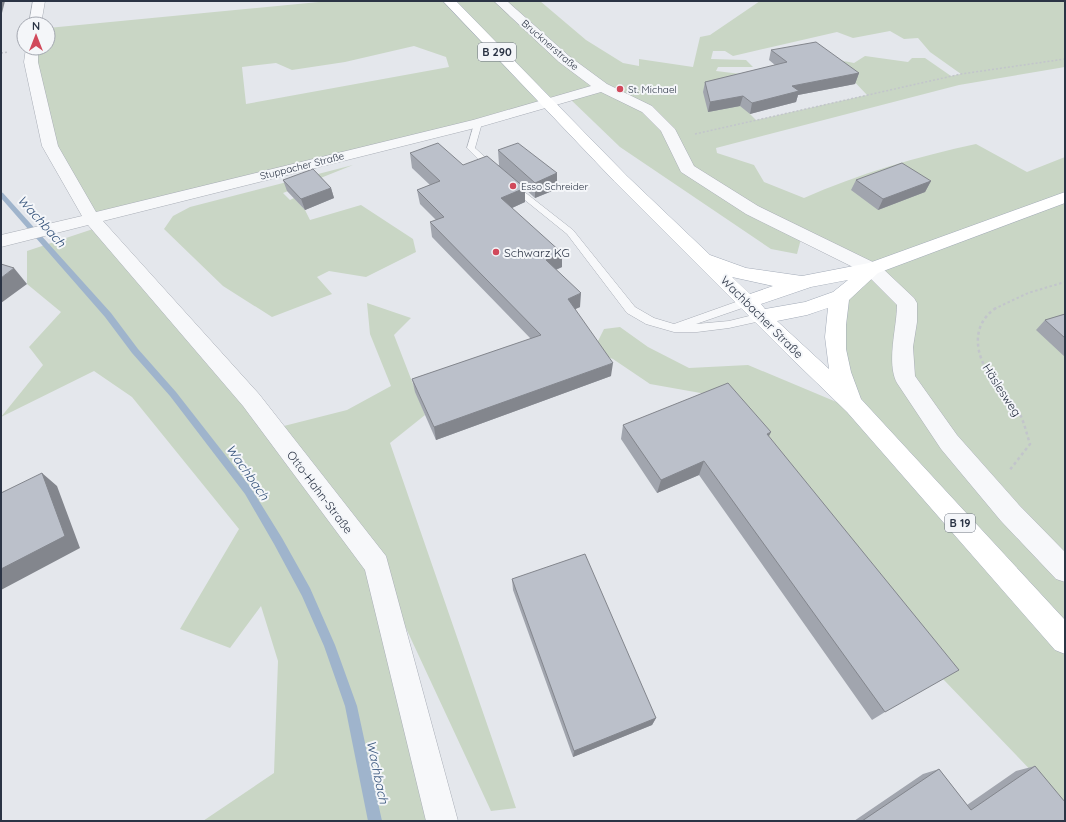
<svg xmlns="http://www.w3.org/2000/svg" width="1066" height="822" font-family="Quicksand,sans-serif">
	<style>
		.green { fill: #c9d6c5; fill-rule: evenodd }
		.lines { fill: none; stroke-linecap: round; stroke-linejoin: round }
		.stream { fill: #9fb4cc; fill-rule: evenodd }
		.service-casing { stroke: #a9aeb7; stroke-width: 1 }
		.minor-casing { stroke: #a9aeb7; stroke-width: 1 }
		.primary-casing { stroke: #a3abb8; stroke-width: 1 }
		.path-far2 { stroke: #c2c5cb; stroke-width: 1.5; stroke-dasharray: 2 2; stroke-linecap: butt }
		.path-far1 { stroke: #c2c5cb; stroke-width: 2; stroke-dasharray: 2.5 2.5; stroke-linecap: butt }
		.path { stroke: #c2c5cb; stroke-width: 2.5; stroke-dasharray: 3 3; stroke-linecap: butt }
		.service { fill: #f7f8fa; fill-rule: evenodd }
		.minor { fill: #f7f8fa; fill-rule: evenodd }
		.primary { fill: #fff; fill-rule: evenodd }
		.wall { fill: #a1a5ae }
		.shaded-wall { fill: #83868d }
		.building { fill: #bbc0ca; stroke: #83868d }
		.poi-dot { fill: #d1495b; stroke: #f4f6f9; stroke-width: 1.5 }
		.labels { text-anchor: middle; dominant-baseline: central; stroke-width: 4; stroke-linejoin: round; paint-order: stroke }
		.far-street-label { font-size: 10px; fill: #2b3445; stroke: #f4f6f9 }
		.far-poi-label { font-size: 10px; fill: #2b3445; stroke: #f4f6f9; text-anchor: start }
		.shield { fill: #f4f6f9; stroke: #676e7b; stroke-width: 1 }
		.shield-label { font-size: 11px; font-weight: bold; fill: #2b3445 }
		.poi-label { font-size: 12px; fill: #2b3445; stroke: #f4f6f9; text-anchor: start }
		.street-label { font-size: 12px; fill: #2b3445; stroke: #f4f6f9 }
		.water-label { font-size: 13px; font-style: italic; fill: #34527a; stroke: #f4f6f9 }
	</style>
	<rect width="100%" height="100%" fill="#e4e7ec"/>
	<!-- green -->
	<path class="green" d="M329 1H540L586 40 623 63 639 66V59L693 67 700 37 710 35 760 1H1065V67L959 85 716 148 717 153 754 165 764 182 804 198C858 174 919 156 976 144L1027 172 1065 157V806L943 679 723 397 650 384 613 359 593 351 604 329 620 327 648 347 689 368 748 365 846 406 840 297 872 270 802 235 797 254 771 249 620 147 568 97 92 219 60 163 32 48H48V28ZM890 31 904 39 918 38 930 52 961 74 951 76 925 58H912L908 62 865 56 854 63 833 59 867 95 756 120 750 114 741 74 716 71 718 67H753L746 60 711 59 713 51H725L733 56 837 32 853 38ZM414 46 446 57 449 67 246 104 242 67 276 63 292 70 345 62Z
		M353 165 283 193 290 200 294 198 305 210 310 220 361 205 413 239 416 252 366 277 329 271 317 277 332 294 272 317 223 286 164 229 173 216 190 207Z
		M99 227 272 429 347 410 391 386 370 334 367 303 411 318 394 335 425 415 390 443 516 808 491 811 378 568 442 821H203L274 773 278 661 261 606 230 648 180 629 239 529 132 397 94 371 1 417 43 365 29 347 61 312 27 284V251Z"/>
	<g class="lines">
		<!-- stream -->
		<path class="stream" d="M1 192 3 193 111 313 138 349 176 392 251 488 282 538 310 588 335 645 357 706 382 821H368L345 706 324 646 302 596 274 544 245 494 170 396 132 353 105 317 1 198Z"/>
		<!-- service casing -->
		<g class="service-casing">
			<path id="service" d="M475 121 482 123 475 148 496 167V171H490L467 148Z
				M513 183 573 230 635 307 654 318 674 324 747 298 751 299 752 302 751 305 696 324 729 321 761 313 766 317 765 320 729 328 697 332H674L646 324 627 313 567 234 510 188 509 186Z"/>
		</g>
		<!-- minor casing -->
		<g class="minor-casing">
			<path id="minor" d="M33 1H45L41 24H29Z
				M494 1H507L569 56 607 84 652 106 675 129 694 166 758 206 879 265 914 298 917 303V322L913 347 915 376 957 435 1019 505 1065 552V582L1056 579 1001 521 941 449 897 383C886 363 897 327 897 305L865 273 746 214 681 172 661 131 642 112 601 92 483 126 103 221 259 394 386 556 458 821H426L365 570 243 406 88 225 1 247V235L82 216 42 146 24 62 26 48H38V62L58 146 96 212 473 120 591 86 559 62Z"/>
		</g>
		<!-- primary casing -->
		<g class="primary-casing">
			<path id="primary" d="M443 1H456L627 176 710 255 746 268 802 276 869 263 1065 192V203L878 273 849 300 846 325V349L851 372 861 399 1065 620V654L1055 650 847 412 787 354 615 182ZM732 277 773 286 750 294ZM848 280 833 292 805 302 765 309 761 304 811 287ZM828 308 825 337 829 369 777 321 807 315Z"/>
		</g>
		<!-- path-far2 -->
		<path class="path-far2" d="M1 53 8 52
			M695 134 961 74 1065 59"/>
		<!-- path-far1 -->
		<path class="path-far1" d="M994 309 1028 293 1065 282"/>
		<!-- path -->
		<path class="path" d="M996 308C970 325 975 356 992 378 1000 389 1011 397 1017 409 1024 420 1026 432 1030 444L1009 471"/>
		<!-- service -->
		<use href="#service" class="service"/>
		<!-- minor -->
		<use href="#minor" class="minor"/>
		<!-- primary -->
		<use href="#primary" class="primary"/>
	</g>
	<!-- wall -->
	<path class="wall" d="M771 50 859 73 855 84 798 95 796 102 750 114 740 106 708 112 703 92 705 82 775 65 769 60Z
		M498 150 557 173V189L535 198 525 189V202L512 208 562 267 556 270 580 307 575 309 611 376 436 440 415 392 412 379 531 339 432 237 430 222 436 220 420 204 417 190 430 185 412 168 410 153 463 165H499Z
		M283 180 331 188 334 198 305 210 287 191Z
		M856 180 931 181 925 192 878 210 851 190Z
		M1065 314V357L1036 330 1045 320Z
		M623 425 769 437 885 712 872 720 699 475 657 493 621 439Z
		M512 579 656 718 652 725 573 757 513 590Z
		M1035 766 1065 821H854L923 774 939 769 967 805 1016 771Z"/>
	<!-- shaded-wall -->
	<path class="shaded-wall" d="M1 1H5L1 17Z
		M859 73 855 84 798 95 796 102 750 114 752 103 792 86Z
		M743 96 740 106 708 112 710 102Z
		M557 173V189L535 198V183Z
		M931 181 925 192 878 210 883 199Z
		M331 188 334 198 305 210 301 199Z
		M525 188V202L501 213V198Z
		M562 253V267L545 274 546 260Z
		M14 268 27 284 1 303V278Z
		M581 293 580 307 567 313 568 299Z
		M613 363 611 376 436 440 434 427Z
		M771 432 764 446 767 434Z
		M704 461 699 475 657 493 661 480Z
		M42 473 57 486 80 548 1 590V569Z
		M656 718 652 725 573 757 574 751Z"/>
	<!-- building -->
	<path class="building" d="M816 42 859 73 792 86 799 91 752 103 743 96 710 102 705 82 787 62 771 50Z
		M438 143 463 165 487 156 525 188 501 198 562 253 546 260 581 293 568 299 613 363 434 427 412 379 541 335 430 222 444 217 417 190 440 181 410 153Z
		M518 143 557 173 535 183 498 150Z
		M902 163 931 181 883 199 856 180Z
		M313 169 331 188 301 199 283 180Z
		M1 264 14 268 1 278Z
		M1065 314V338L1045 320Z
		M728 383 771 432 767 434 959 670 885 712 704 461 661 480 623 425Z
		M42 473 65 536 1 569V493Z
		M585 554 656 718 574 751 512 579Z
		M1035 766 1065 802V821H862L939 769 971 810Z"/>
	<!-- markers -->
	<g class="poi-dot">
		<circle cx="620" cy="89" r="4"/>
		<circle cx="513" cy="186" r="4"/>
		<circle cx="496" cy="252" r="4"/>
	</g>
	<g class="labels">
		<!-- far-street labels -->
		<g class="far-street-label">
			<text transform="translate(550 45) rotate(41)">Brucknerstraße</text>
			<text transform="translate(302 166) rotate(-14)">Stuppacher Straße</text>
		</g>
		<!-- far-poi labels -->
		<g class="far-poi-label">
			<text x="628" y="89">St. Michael</text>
			<text x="521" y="186">Esso Schreider</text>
		</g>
		<!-- shield labels -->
		<g class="shield">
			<rect x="478" y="43" width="38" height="18" rx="3"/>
			<rect x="945" y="514" width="30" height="18" rx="3"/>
		</g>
		<g class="shield-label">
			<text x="497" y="52">B 290</text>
			<text x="960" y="523">B 19</text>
		</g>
		<!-- poi labels -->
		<g class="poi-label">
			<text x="504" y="252">Schwarz KG</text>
		</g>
		<!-- street labels -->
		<g class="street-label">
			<text transform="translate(762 317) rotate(45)">Wachbacher Straße</text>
			<text transform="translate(1002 390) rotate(57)">Häslesweg</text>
			<text transform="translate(320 492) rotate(53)">Otto-Hahn-Straße</text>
		</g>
		<!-- water labels -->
		<g class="water-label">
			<text transform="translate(42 221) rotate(48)">Wachbach</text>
			<text transform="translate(248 472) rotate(55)">Wachbach</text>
			<text transform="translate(378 772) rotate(78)">Wachbach</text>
		</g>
	</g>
	<!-- border -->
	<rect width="1066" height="822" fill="none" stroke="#2b3445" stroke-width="4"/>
	<!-- north arrow -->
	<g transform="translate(36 36)"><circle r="19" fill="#f4f6f9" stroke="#a4a8b1"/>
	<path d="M0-3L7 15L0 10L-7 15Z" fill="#d1495b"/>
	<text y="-6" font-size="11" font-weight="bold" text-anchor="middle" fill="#2b3445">N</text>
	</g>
</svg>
